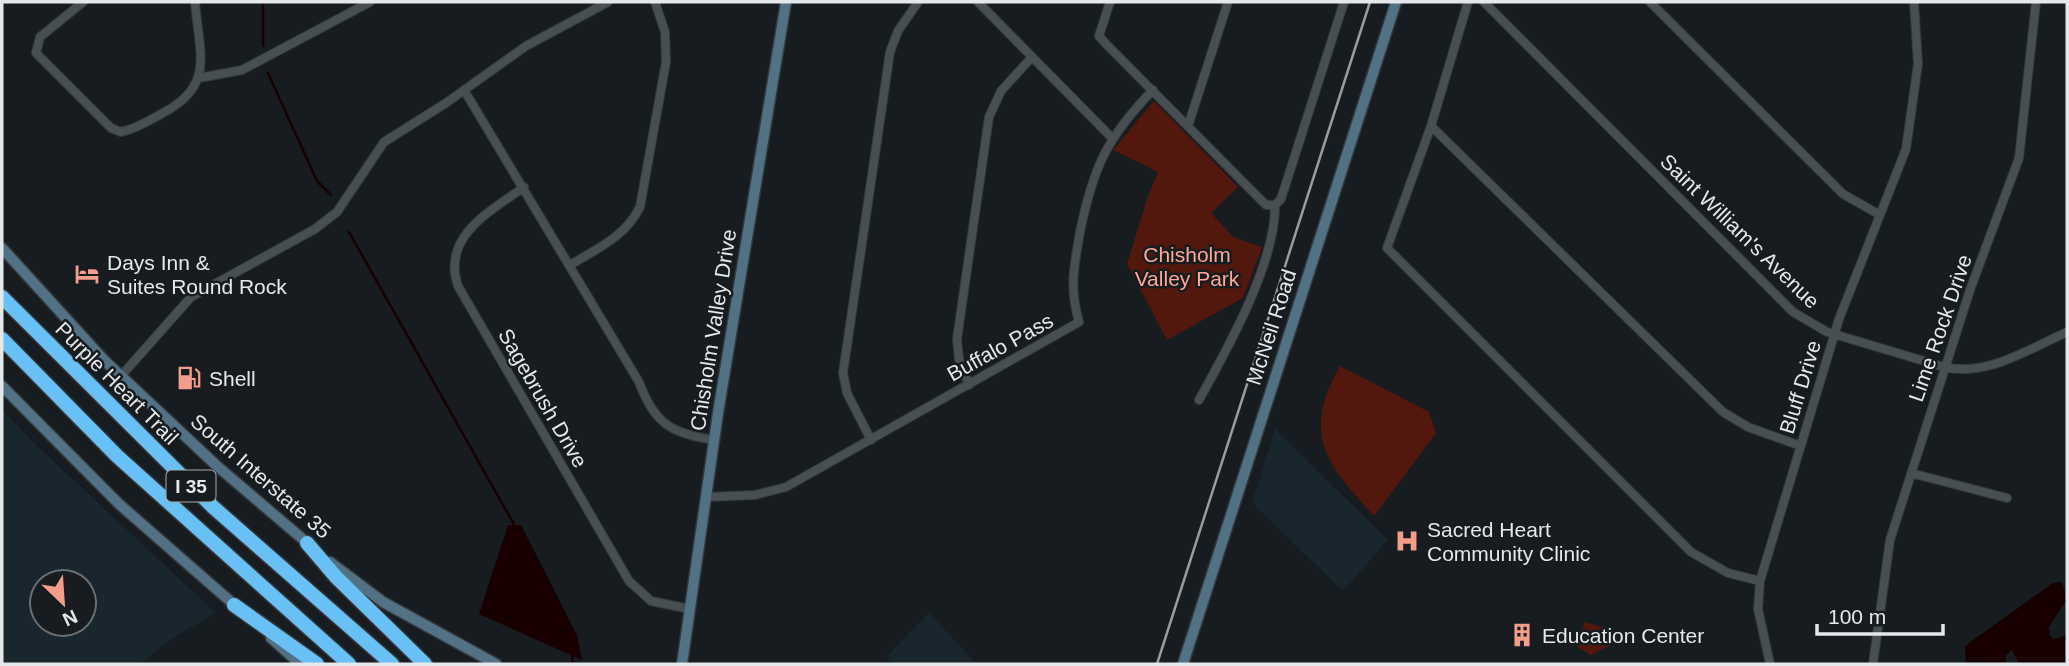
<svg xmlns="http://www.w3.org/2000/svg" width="2069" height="666" font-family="Helvetica,sans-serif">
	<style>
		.built { fill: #1a262d; fill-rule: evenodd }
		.green { fill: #53180d }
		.water { fill: #180000 }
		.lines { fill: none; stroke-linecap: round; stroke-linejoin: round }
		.stream { stroke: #180000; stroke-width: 2.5 }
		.street-casing { stroke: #34383c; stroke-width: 10 }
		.secondary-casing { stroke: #34383c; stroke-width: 13 }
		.highway-casing { stroke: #34383c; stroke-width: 17 }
		.street { stroke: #484f53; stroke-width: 8 }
		.secondary { stroke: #527184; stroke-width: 10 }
		.highway { stroke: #69c0f5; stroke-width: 14 }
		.rail { stroke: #979ca0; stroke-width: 2.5 }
		.labels { text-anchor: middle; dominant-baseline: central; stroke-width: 5; stroke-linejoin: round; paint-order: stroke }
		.shield { fill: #161c20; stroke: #a6abae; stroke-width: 2 }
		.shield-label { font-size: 19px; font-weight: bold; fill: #e4e8eb }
		.street-label { font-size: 21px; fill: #e4e8eb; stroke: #161c20 }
		.park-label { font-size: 21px; fill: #ffa794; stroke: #161c20 }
		.poi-label { font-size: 21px; fill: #e4e8eb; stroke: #161c20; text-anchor: start }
	</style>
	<rect width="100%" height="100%" fill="#161c20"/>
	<!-- built -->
	<path class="built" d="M2 410 34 443 216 613 169 640 141 664H2ZM42 582H84V624H42Z
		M1275 429 1388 540 1343 591 1252 503Z
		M929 613 977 664H893L886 657Z"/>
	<!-- green -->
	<path class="green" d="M1154 101 1238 187 1211 213 1233 237 1262 247 1243 298 1167 340 1127 264 1147 199 1158 172 1113 150Z
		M1340 366 1429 412 1436 433 1374 516C1326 463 1301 435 1340 366Z
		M1585 622 1611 630 1614 643 1591 655 1576 646Z"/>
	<!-- water -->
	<path class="water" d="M508 525H521L577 635 582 660 479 614Z
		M2062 582 2067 599 2049 627 2050 636 2054 639 2067 635V664H2019L2012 650 2006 655V664H1966L1965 646 2053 583Z"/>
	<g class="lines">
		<!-- stream -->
		<path class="stream" d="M263 46V2
			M268 73 317 181 331 195
			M349 232 516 528
			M572 655 573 664"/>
		<!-- street casing -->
		<g class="street-casing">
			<path id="street" d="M83 2 40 37 36 53 111 128 121 132C136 129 148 121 161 114 216 86 199 54 195 2
				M978 2 1112 138
				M1110 2 1099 36 1106 44 1266 205H1275
				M1468 2 1431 126 1387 248 1691 552 1728 573 1760 581
				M1484 2 1793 312 1827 332 1944 367C1987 377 2029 349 2067 332
				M1650 2 1843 194 1880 215
				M199 78 242 70 370 2
				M464 90 639 382C654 423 671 434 715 440
				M1188 126 1228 2
				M1431 126 1723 412 1748 427 1801 446
				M524 187C491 211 441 236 458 286L629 581 651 601 690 609
				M570 265C597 249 626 236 640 207L666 62 665 32 655 2
				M121 376 191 297 315 229 337 212 384 142 446 103 526 46 608 2
				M969 385 959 359 957 339 989 117 1001 91 1032 57
				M1199 400C1227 350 1276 262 1275 205L1281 199 1344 2
				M871 440 847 393 843 373 890 52 898 31 918 2
				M1911 473 2007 498
				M707 497 755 495 786 487 1079 322C1069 287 1074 267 1080 232 1093 168 1107 137 1153 90
				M1770 664 1758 609 1760 581 1839 319 1906 149 1918 64 1914 2
				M1873 664 1890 540 1970 290 2019 158 2036 2"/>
		</g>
		<!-- secondary casing -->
		<g class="secondary-casing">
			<path id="secondary" d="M2 248 105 361 217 466 312 547
				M2 386 119 504 238 608
				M330 562 383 602 496 664
				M271 638 300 664
				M682 664 718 413 786 2
				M1183 664 1396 2"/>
		</g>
		<!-- highway casing -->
		<g class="highway-casing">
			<path id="highway" d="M2 297 213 507 392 664
				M2 339 117 456 349 664
				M307 543 336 577 425 664
				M234 605 317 664"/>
		</g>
		<!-- street -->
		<use href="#street" class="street"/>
		<!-- secondary -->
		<use href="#secondary" class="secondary"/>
		<!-- highway -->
		<use href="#highway" class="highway"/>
		<!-- rail -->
		<path class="rail" d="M1157 664 1370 2"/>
	</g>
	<!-- icons -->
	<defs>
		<g id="hotel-bare" transform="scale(1.89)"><path d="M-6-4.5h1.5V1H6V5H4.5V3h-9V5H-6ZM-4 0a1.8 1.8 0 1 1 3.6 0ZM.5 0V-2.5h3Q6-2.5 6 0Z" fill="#f49d8b" stroke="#161c20" stroke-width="2.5" paint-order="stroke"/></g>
		<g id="fuel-bare" transform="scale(1.89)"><path d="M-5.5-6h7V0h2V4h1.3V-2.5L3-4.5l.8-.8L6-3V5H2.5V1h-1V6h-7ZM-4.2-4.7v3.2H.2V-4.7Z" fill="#f49d8b" stroke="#161c20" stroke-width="2.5" paint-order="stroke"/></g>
		<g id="hospital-bare" transform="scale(1.89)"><path d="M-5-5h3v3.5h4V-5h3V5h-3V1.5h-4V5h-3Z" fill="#f49d8b" stroke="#161c20" stroke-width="2.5" paint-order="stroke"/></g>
		<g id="building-bare" transform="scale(1.89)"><path d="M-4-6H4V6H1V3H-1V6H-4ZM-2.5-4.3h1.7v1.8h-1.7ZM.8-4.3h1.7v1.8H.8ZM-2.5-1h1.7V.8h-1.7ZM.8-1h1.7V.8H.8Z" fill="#f49d8b" stroke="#161c20" stroke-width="2.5" paint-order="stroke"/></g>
	</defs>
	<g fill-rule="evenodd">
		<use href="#hotel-bare" x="87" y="274"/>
		<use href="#fuel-bare" x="189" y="378"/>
		<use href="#hospital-bare" x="1407" y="541"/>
		<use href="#building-bare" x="1522" y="635"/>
	</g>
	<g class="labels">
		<!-- shield labels -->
		<rect class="shield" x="166.5" y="470.5" width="49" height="31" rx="5"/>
		<g class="shield-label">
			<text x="191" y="486">I 35</text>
		</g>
		<!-- street labels -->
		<g class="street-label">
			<text transform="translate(1740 231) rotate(44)">Saint William's Avenue</text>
			<text transform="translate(1271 327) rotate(-72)">McNeil Road</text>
			<text transform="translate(1940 328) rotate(-71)">Lime Rock Drive</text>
			<text transform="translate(713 330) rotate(-81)">Chisholm Valley Drive</text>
			<text transform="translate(1000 347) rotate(-29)">Buffalo Pass</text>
			<text transform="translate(117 383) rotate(45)">Purple Heart Trail</text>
			<text transform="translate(1800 387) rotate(-73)">Bluff Drive</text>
			<text transform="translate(543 398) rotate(60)">Sagebrush Drive</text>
			<text transform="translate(261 476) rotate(41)">South Interstate 35</text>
		</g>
		<!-- park labels -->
		<g class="park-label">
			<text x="1187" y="254">Chisholm<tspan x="1187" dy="24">Valley Park</tspan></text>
		</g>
		<!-- poi labels -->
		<g class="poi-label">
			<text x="107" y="262">Days Inn &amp;<tspan x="107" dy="24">Suites Round Rock</tspan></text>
			<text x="209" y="378">Shell</text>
			<text x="1427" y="529">Sacred Heart<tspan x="1427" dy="24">Community Clinic</tspan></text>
			<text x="1542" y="635">Education Center</text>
		</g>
	</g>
	<!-- border -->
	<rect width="2069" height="666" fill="none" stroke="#e4e8eb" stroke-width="7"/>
	<!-- north arrow -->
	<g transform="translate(63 603) rotate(155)"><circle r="33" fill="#161c20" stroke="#686e71" stroke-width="2"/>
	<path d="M0-5L12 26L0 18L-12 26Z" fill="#f49d8b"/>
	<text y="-10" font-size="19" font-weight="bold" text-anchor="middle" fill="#e4e8eb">N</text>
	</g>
	<!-- scale -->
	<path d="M1817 624v10h126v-10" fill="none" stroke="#e4e8eb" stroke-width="3.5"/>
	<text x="1828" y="624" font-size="21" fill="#e4e8eb" stroke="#161c20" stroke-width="5" paint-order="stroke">100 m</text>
</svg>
